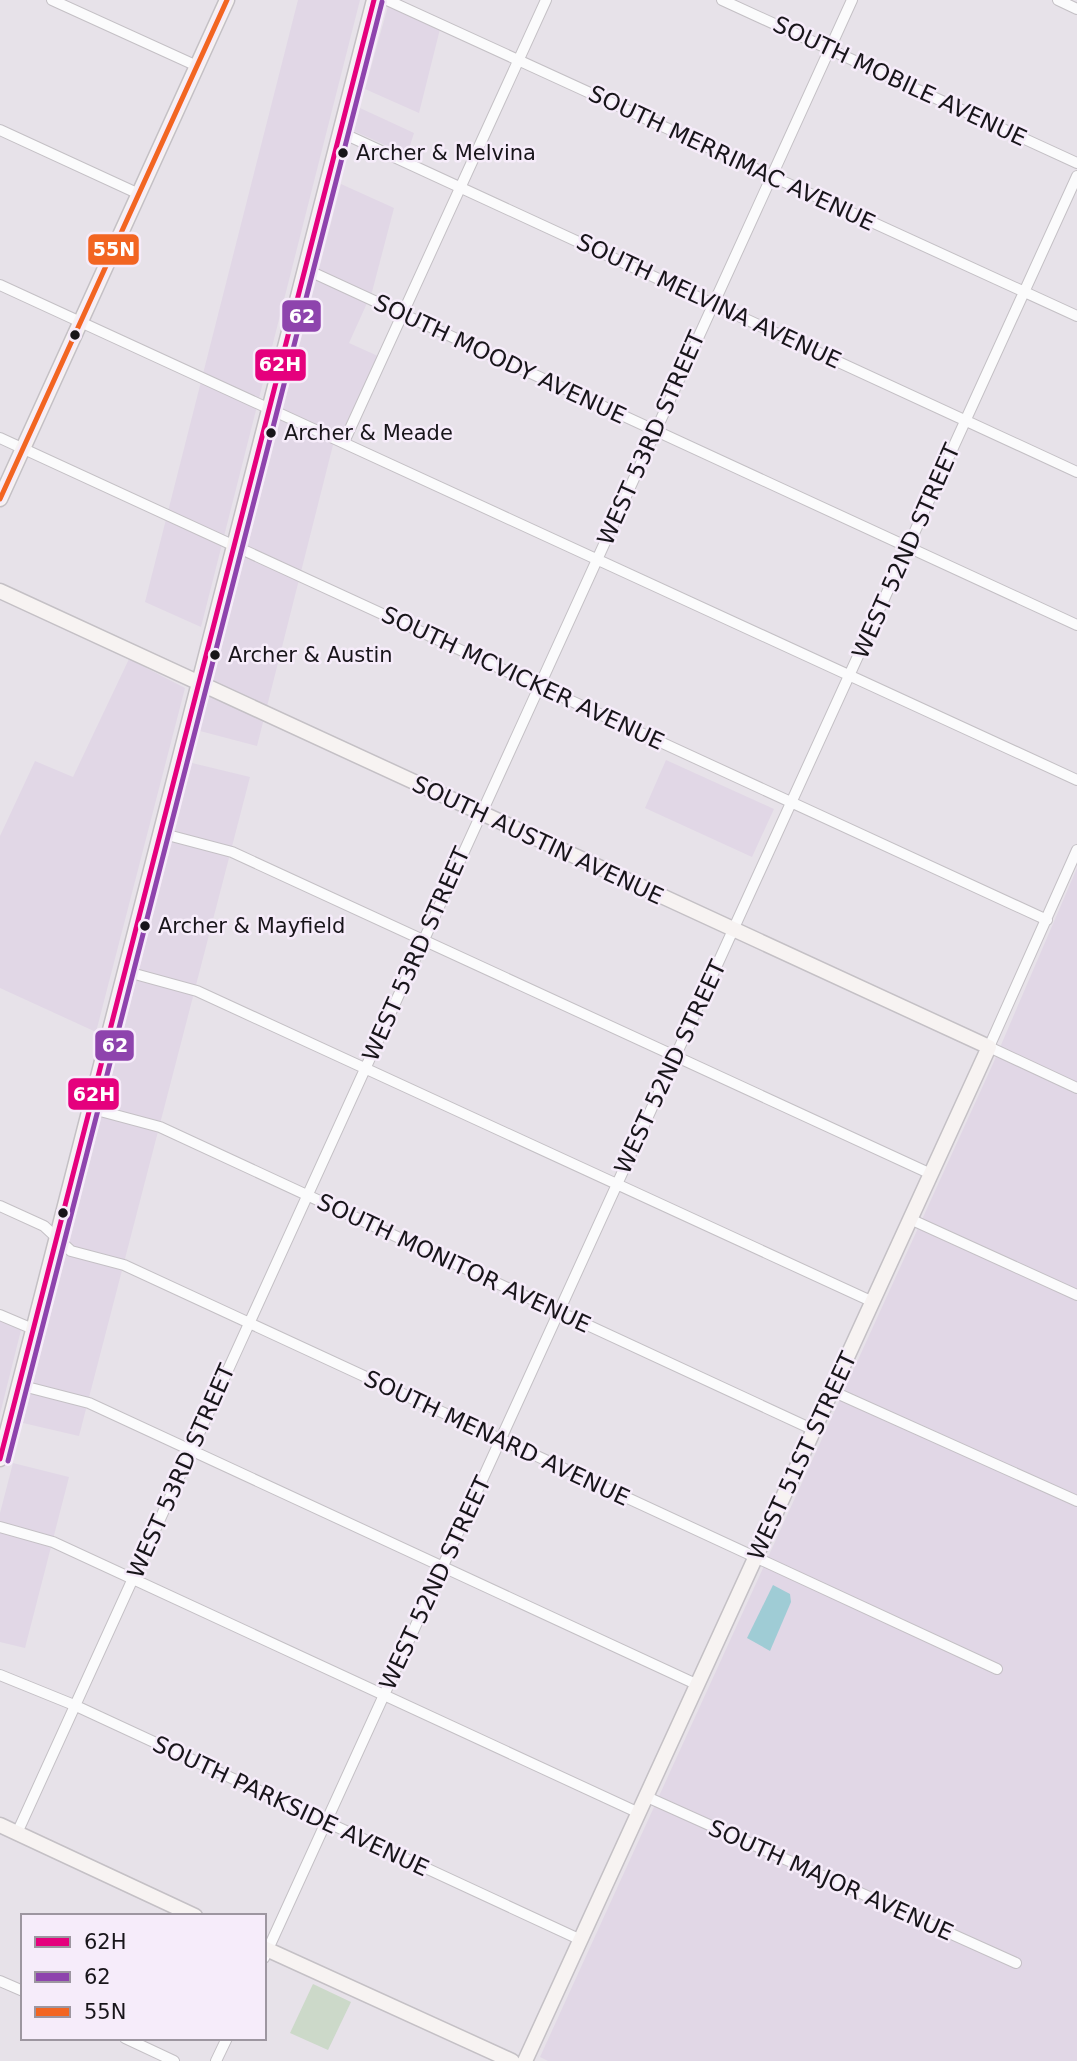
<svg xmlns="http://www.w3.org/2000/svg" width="1077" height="2061" font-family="'DejaVu Sans',sans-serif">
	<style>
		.built { fill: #e1d7e6 }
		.green { fill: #ccd9c9 }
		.water { fill: #9fccd5 }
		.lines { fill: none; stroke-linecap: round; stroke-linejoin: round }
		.street-casing { stroke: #c4c0c5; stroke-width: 12 }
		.secondary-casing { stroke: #c4c0c5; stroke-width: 17 }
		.street { stroke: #fbfbfc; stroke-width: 10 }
		.secondary { stroke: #f7f3f2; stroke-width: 14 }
		.bus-1-casing { stroke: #f6ecfa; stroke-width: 10 }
		.bus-2-casing { stroke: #f6ecfa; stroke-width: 10 }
		.bus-3-casing { stroke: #f6ecfa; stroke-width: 10 }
		.bus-1 { stroke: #e5007d; stroke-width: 5 }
		.bus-2 { stroke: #8e44ad; stroke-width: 5 }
		.bus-3 { stroke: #f26522; stroke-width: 5 }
		.bus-dot { fill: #18151a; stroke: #f6ecfa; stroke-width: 2.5 }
		.labels { text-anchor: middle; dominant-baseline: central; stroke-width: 5; stroke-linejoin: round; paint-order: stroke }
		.bus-label { font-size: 21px; fill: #18151a; stroke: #f6ecfa; text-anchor: start }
		.street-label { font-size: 23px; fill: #18151a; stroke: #f6ecfa }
		.line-badge { stroke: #f6ecfa; stroke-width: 2.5 }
		.badge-label { font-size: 19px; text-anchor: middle; font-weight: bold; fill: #fff }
	</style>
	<rect width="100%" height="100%" fill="#e7e2e9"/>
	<!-- built -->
	<path class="built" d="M298 0H360L201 627 145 602Z
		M388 6 440 29 419 113 365 89Z
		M360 108 414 133 407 155 354 131Z
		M341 184 394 208 372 292 349 343 380 357 340 443 334 441 257 746 200 731Z
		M129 659 185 688 96 1032 0 988V836L35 761 73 777Z
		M666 760 774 809 752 857 645 808Z
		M192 763 250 777 79 1436 23 1423Z
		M1077 868V2061H548L540 2057 992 1066Z
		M0 1320 21 1330 0 1414Z
		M13 1463 69 1477 25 1648 0 1642V1513Z"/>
	<!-- green -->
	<path class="green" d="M313 1984 351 2002 328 2050 290 2033Z"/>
	<!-- water -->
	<path class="water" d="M773 1585 790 1594 791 1602 770 1651 747 1638Z"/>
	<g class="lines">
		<!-- street casing -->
		<g class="street-casing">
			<path id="street" d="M52 0 197 66
				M387 0 1077 316
				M722 0 1077 163
				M1058 0 1077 9
				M0 130 139 194
				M340 132 1077 472
				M305 269 1077 625
				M0 285 1077 780
				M0 438 1047 920
				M344 442 546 0
				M160 833 232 852 931 1174
				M1077 850 989 1047 1077 1088
				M124 971 197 991 873 1302
				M89 1108 160 1127 814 1430
				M0 1206 44 1226 71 1251 124 1265 997 1669
				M910 1219 1077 1295
				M0 1315 33 1329
				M19 1385 89 1403 698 1685
				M832 1391 1077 1501
				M0 1527 53 1542 639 1813
				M0 1675 74 1705 581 1940
				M647 1797 1016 1963
				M17 1833 852 0
				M264 1958 1077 176
				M0 1981 23 1991
				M125 2038 174 2061
				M216 2061 227 2038"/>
		</g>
		<!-- secondary casing -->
		<g class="secondary-casing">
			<path id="secondary" d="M0 499 227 0
				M0 591 989 1047 525 2061
				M0 1459 374 0
				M0 1825 195 1916
				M264 1948 512 2061"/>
		</g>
		<!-- street -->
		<use href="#street" class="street"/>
		<!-- secondary -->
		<use href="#secondary" class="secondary"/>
		<!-- bus-1 casing -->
		<g class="bus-1-casing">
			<path id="bus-1" d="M0 1459 374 0"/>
		</g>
		<!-- bus-2 casing -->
		<g class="bus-2-casing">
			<path id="bus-2" d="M8 1461 382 2"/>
		</g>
		<!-- bus-3 casing -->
		<g class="bus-3-casing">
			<path id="bus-3" d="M0 499 227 0"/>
		</g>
		<!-- bus-1 -->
		<use href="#bus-1" class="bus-1"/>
		<!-- bus-2 -->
		<use href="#bus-2" class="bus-2"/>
		<!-- bus-3 -->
		<use href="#bus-3" class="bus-3"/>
	</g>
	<!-- markers -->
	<g class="bus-dot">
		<circle cx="343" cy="153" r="6"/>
		<circle cx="75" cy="335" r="6"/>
		<circle cx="271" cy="433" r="6"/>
		<circle cx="215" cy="655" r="6"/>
		<circle cx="145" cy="926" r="6"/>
		<circle cx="63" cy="1213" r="6"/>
	</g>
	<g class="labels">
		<!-- bus labels -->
		<g class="bus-label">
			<text x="356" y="153">Archer &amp; Melvina</text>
			<text x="284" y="433">Archer &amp; Meade</text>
			<text x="228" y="655">Archer &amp; Austin</text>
			<text x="158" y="926">Archer &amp; Mayfield</text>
		</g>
		<!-- street labels -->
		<g class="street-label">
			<text transform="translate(900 81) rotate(25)">SOUTH MOBILE AVENUE</text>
			<text transform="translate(732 158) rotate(25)">SOUTH MERRIMAC AVENUE</text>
			<text transform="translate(709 301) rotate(25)">SOUTH MELVINA AVENUE</text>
			<text transform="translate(500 359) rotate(25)">SOUTH MOODY AVENUE</text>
			<text transform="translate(651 438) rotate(-66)">WEST 53RD STREET</text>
			<text transform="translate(906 551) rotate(-66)">WEST 52ND STREET</text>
			<text transform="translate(523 678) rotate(25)">SOUTH MCVICKER AVENUE</text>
			<text transform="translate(538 840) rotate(25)">SOUTH AUSTIN AVENUE</text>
			<text transform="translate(416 954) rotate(-66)">WEST 53RD STREET</text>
			<text transform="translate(670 1067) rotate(-65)">WEST 52ND STREET</text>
			<text transform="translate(454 1263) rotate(25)">SOUTH MONITOR AVENUE</text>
			<text transform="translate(497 1438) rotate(25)">SOUTH MENARD AVENUE</text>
			<text transform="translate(802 1456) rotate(-65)">WEST 51ST STREET</text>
			<text transform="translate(181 1471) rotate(-66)">WEST 53RD STREET</text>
			<text transform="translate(435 1583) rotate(-65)">WEST 52ND STREET</text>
			<text transform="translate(291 1806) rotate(25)">SOUTH PARKSIDE AVENUE</text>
			<text transform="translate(831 1880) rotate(24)">SOUTH MAJOR AVENUE</text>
		</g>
	</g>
	<g class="line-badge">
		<rect x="87" y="233" width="53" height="33" rx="7" fill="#f26522"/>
		<rect x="281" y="299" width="41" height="34" rx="7" fill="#8e44ad"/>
		<rect x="254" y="348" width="53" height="34" rx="7" fill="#e5007d"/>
		<rect x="94" y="1029" width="41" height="33" rx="7" fill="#8e44ad"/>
		<rect x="67" y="1077" width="53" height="34" rx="7" fill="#e5007d"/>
	</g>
	<g class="badge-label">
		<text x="114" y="256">55N</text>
		<text x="302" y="323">62</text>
		<text x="280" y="371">62H</text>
		<text x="115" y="1052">62</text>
		<text x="94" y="1101">62H</text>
	</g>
	<!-- legend -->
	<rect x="21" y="1914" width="245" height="126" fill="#f6ecfa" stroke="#9d96a0" stroke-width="2"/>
	<rect x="35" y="1937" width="35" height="10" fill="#e5007d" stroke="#9d96a0" stroke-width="2"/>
	<text x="84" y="1949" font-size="21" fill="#18151a">62H</text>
	<rect x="35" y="1972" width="35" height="10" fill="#8e44ad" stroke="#9d96a0" stroke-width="2"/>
	<text x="84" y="1984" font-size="21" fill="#18151a">62</text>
	<rect x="35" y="2007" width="35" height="10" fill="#f26522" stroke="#9d96a0" stroke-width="2"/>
	<text x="84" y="2019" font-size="21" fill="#18151a">55N</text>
</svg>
